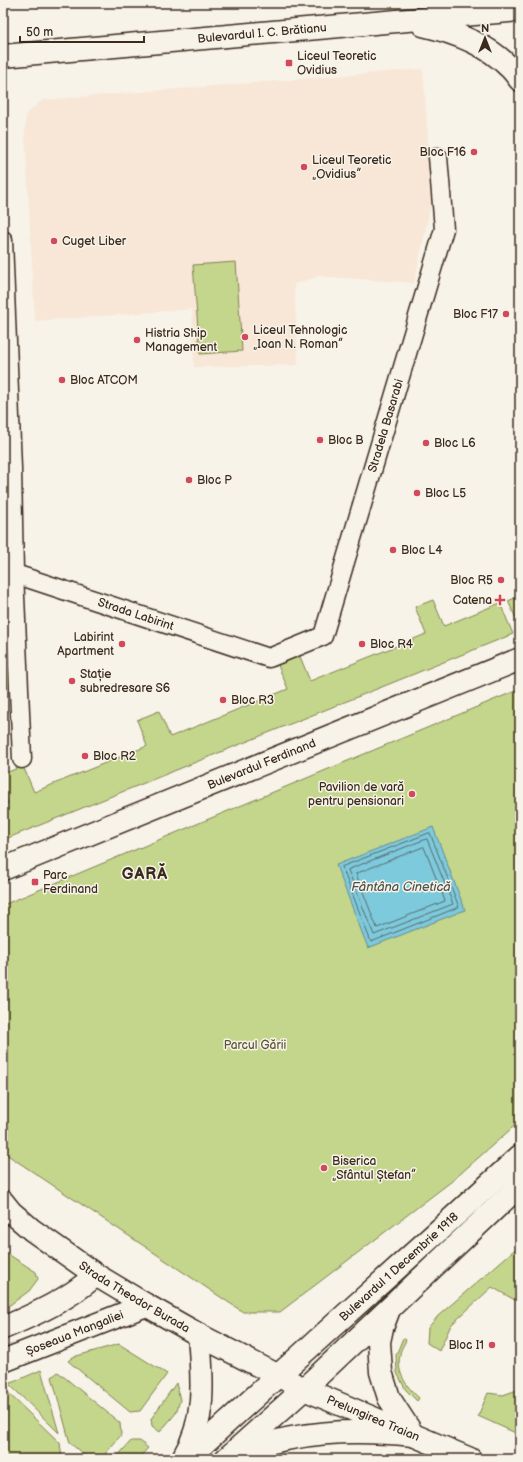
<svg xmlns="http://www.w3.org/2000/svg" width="523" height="1462" font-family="'Balsamiq Sans',sans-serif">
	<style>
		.built { fill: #f8e6d6 }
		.green { fill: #c4d68b; stroke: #808054 }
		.water { fill: #7ecadd; stroke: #638a91 }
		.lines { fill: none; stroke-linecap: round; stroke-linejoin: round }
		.shore { stroke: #566a6a; stroke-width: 1 }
		.street-casing { stroke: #3b2a1e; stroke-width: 21 }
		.secondary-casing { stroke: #3b2a1e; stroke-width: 25 }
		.primary-casing { stroke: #3b2a1e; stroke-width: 25 }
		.street { stroke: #f7f3e8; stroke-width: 18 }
		.secondary { stroke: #f7f3e8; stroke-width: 22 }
		.primary { stroke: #f7f3e8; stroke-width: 22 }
		.poi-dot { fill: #d1495b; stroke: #f7f3e8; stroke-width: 1.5 }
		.labels { text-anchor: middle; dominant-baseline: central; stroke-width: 3; stroke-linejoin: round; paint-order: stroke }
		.street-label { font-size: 12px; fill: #3b2a1e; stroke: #f7f3e8 }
		.poi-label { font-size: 12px; fill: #3b2a1e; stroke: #f7f3e8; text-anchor: start }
		.park-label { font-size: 12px; fill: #5d5539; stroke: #f7f3e8 }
		.water-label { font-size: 13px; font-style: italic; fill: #4c524e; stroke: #f7f3e8 }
		.district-label { font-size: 16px; font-weight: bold; letter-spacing: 1px; fill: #3b2a1e; stroke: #f7f3e8 }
	</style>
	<rect width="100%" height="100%" fill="#f7f3e8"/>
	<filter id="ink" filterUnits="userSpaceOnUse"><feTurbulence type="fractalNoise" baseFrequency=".025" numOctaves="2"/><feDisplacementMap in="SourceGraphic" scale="8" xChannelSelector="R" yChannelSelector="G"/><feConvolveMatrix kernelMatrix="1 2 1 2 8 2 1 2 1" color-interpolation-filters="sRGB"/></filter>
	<g filter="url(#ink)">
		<!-- built -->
		<path class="built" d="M423 69 432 199 414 283 319 276 294 284 298 365 194 367 192 309 35 321 25 132 26 114 43 100Z"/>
		<!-- green -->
		<path class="green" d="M236 262 242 351 200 354 193 265Z
			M515 598 520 605V627L508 601Z
			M433 600 444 626 500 603 513 634 3 840V805L8 803 3 792V774L23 766 34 792 147 746 137 720 159 711 170 737 288 689 277 663 299 654 310 681 426 634 415 607Z
			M520 689V1121L452 1181 280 1312H243L3 1152V905Z
			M520 1245V1303L492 1287 451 1325 439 1351 427 1343 428 1328 438 1316Z
			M3 1251 36 1272 38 1279 29 1291 7 1307 3 1299Z
			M403 1338 406 1340C404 1345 400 1350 400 1355 396 1373 407 1387 419 1398L417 1401 406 1390 397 1373 396 1355Z
			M119 1344 167 1374 140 1411 130 1412 68 1361 73 1357Z
			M41 1370 59 1433 9 1384Z
			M58 1372 120 1423 121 1435 101 1459H89L70 1443 52 1377Z
			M176 1383 180 1400 176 1413 160 1432 152 1426 151 1419Z
			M3 1388 60 1443 62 1459H3Z
			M520 1389V1435L478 1416 488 1393 503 1395Z
			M131 1441H140L148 1448 138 1459H115Z"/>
		<!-- water -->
		<path class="water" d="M433 827 465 910 368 948 336 865Z"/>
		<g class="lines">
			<!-- shore -->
			<path class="shore" d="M430 833 459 907 371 942 342 867Z
				M427 839 453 904 374 935 348 870Z
				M424 847 445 901 377 928 356 874Z"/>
			<!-- street casing -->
			<g class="street-casing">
				<g id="street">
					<path d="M3 240 12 468 14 573 22 759"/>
					<path id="s1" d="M3 570 269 658 323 636 444 229 438 157"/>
				</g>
			</g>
			<!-- secondary casing -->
			<g class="secondary-casing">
				<g id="secondary">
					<path id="s2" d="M3 869 520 659"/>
					<path id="s3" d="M3 1202 11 1212 32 1230 96 1275 146 1305 199 1335 304 1389 470 1459"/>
					<path d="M3 1328C36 1314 69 1299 96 1275"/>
					<path id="s4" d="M3 1361 146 1305"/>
				</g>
			</g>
			<!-- primary casing -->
			<g class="primary-casing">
				<g id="primary">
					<path d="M423 25C453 32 486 43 508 66 513 70 516 75 520 80"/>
					<path id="s5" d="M3 56 520 10"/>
					<path d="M388 1312 382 1328 379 1342 381 1372 389 1398 413 1435"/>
					<path d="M239 1452C299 1431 350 1429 413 1435"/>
					<path d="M184 1456C207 1419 202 1376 199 1335"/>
					<path id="s6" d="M187 1459C297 1357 410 1258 520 1156"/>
					<path d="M226 1459 304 1389 520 1185"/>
				</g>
			</g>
			<!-- street -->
			<use href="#street" class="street"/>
			<!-- secondary -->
			<use href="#secondary" class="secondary"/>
			<!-- primary -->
			<use href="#primary" class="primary"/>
		</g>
	</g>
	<!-- markers -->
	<g class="poi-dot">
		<rect x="285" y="59" width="8" height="8" rx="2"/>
		<circle cx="474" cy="152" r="4"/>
		<circle cx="304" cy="167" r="4"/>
		<circle cx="54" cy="241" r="4"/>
		<circle cx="506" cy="314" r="4"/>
		<circle cx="245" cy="337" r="4"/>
		<circle cx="137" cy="340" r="4"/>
		<circle cx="62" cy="380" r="4"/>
		<circle cx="320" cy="440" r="4"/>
		<circle cx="426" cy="443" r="4"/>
		<circle cx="189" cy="480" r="4"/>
		<circle cx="417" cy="493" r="4"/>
		<circle cx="393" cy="550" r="4"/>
		<circle cx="501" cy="580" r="4"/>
		<path d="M498 594h4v4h4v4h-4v4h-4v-4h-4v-4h4z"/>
		<circle cx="122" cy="644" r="4"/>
		<circle cx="362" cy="644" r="4"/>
		<circle cx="72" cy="681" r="4"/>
		<circle cx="223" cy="700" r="4"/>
		<circle cx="85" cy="756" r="4"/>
		<circle cx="412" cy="794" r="4"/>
		<rect x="31" y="878" width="8" height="8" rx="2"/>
		<circle cx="324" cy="1168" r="4"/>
		<circle cx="492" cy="1345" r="4"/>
	</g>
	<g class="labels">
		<!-- street labels -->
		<g class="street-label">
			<text stroke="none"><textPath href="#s5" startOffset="260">Bulevardul I. C. Brătianu</textPath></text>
			<text stroke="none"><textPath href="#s1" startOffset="558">Stradela Basarabi</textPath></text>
			<text stroke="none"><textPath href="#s1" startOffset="140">Strada Labirint</textPath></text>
			<text stroke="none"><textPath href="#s2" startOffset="279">Bulevardul Ferdinand</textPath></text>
			<text stroke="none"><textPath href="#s6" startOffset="286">Bulevardul 1 Decembrie 1918</textPath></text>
			<text stroke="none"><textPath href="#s3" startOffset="163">Strada Theodor Burada</textPath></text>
			<text stroke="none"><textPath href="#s4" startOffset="77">Șoseaua Mangaliei</textPath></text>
			<text stroke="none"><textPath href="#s3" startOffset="431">Prelungirea Traian</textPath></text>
		</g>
		<!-- poi labels -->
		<g class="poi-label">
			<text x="297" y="56">Liceul Teoretic<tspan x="297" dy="14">Ovidius</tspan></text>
			<text x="466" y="152" text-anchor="end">Bloc F16</text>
			<text x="312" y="160">Liceul Teoretic<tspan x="312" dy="14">„Ovidius”</tspan></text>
			<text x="62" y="241">Cuget Liber</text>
			<text x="498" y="314" text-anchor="end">Bloc F17</text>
			<text x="253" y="330">Liceul Tehnologic<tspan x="253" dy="14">„Ioan N. Roman”</tspan></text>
			<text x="145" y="333">Histria Ship<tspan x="145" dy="14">Management</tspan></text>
			<text x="70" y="380">Bloc ATCOM</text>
			<text x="328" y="440">Bloc B</text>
			<text x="434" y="443">Bloc L6</text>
			<text x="197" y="480">Bloc P</text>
			<text x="425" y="493">Bloc L5</text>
			<text x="401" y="550">Bloc L4</text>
			<text x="493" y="580" text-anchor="end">Bloc R5</text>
			<text x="492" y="600" text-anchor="end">Catena</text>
			<text x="114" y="637" text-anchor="end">Labirint<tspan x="114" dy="14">Apartment</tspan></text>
			<text x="370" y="644">Bloc R4</text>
			<text x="80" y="674">Stație<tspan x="80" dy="14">subredresare S6</tspan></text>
			<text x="231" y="700">Bloc R3</text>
			<text x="93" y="756">Bloc R2</text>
			<text x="404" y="787" text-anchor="end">Pavilion de vară<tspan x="404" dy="14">pentru pensionari</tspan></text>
			<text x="43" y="875">Parc<tspan x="43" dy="14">Ferdinand</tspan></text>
			<text x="332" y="1161">Biserica<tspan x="332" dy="14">„Sfântul Ștefan”</tspan></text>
			<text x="484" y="1345" text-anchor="end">Bloc I1</text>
		</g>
		<!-- park labels -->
		<g class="park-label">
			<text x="255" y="1045">Parcul Gării</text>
		</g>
		<!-- water labels -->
		<g class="water-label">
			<text x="401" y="887">Fântâna Cinetică</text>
		</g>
		<!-- district labels -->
		<g class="district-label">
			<text x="145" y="874">GARĂ</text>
		</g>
	</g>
	<!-- margin -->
	<rect width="523" height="1462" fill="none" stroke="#f7f3e8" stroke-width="16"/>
	<rect x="8" y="8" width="507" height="1446" fill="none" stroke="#3b2a1e" stroke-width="1.5" filter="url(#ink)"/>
	<!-- north arrow -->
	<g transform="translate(485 38)" stroke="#f7f3e8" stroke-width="3" paint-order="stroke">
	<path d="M0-3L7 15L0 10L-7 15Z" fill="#3b2a1e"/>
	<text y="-6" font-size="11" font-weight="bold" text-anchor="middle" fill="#3b2a1e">N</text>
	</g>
	<!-- scale -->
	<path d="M20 36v6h124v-6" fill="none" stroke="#3b2a1e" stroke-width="2"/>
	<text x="26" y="36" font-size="12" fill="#3b2a1e" stroke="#f7f3e8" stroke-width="3" paint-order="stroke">50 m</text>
</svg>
